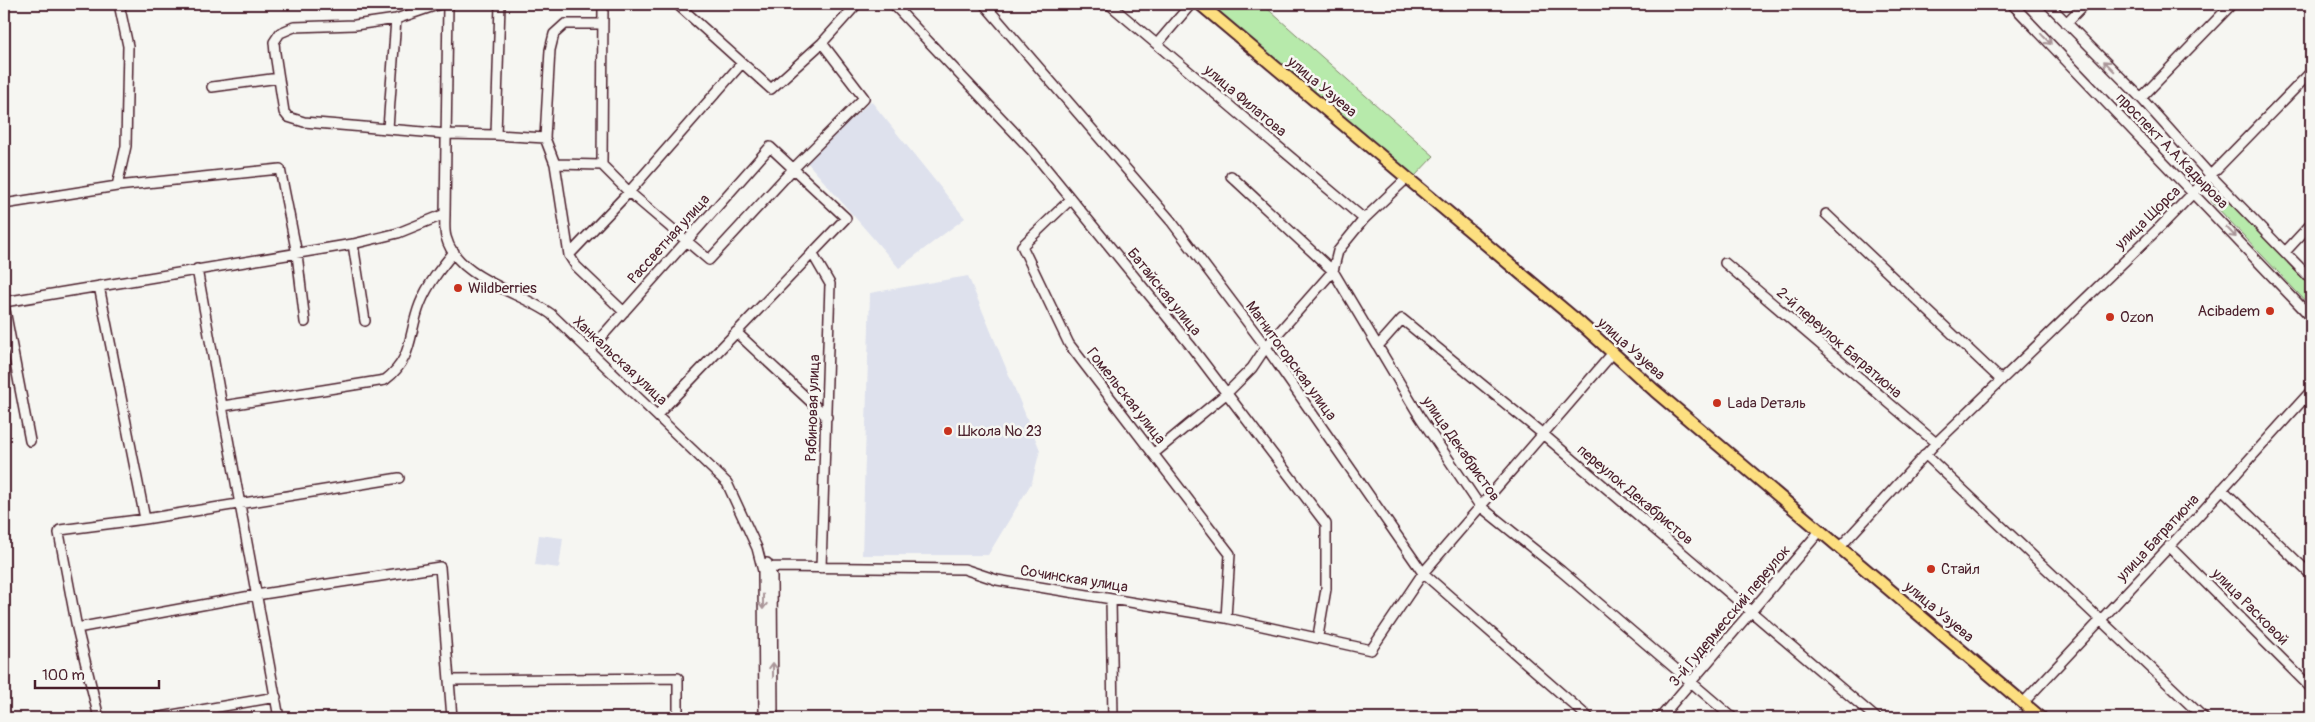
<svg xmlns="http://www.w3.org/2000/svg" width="2315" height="722" font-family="Pangolin,sans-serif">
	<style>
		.built { fill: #dee1ed }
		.green { fill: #b7eaab; stroke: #80846b }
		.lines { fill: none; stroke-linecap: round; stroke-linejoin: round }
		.minor-casing { stroke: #4a1f2b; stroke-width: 12 }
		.major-casing { stroke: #4a1f2b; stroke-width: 15 }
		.minor { stroke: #f6f6f2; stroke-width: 9 }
		.major { stroke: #fddf80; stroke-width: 11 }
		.oneway { stroke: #a99598 }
		.poi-dot { fill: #c8321e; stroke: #f6f6f2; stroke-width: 2 }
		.labels { text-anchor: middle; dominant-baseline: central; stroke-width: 5; stroke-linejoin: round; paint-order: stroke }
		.street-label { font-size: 15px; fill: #4a1f2b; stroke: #f6f6f2 }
		.poi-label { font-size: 15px; fill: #4a1f2b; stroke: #f6f6f2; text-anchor: start }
	</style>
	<rect width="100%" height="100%" fill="#f6f6f2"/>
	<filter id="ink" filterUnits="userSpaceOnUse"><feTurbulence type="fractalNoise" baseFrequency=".02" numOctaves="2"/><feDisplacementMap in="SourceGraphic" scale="10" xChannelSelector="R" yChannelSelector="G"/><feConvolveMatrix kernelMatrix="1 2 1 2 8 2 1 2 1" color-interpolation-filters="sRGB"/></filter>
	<g filter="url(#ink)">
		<!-- built -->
		<path class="built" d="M871 101 965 218 899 268 806 161Z
			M968 276 1040 450 1032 482 988 555H862L870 293Z
			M539 535 563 538 559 568 535 565Z"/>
		<!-- green -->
		<path class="green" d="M1207 4H1262L1434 156 1413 178Z
			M2220 191 2311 288V307L2211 201Z"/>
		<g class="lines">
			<!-- minor casing -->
			<g class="minor-casing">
				<path id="minor" d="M440 4 396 19 355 25 294 27 280 33 274 42 275 53 284 112 288 117 304 122 447 134 496 135 545 138
					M448 4 445 214C445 221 444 230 446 237 457 279 519 291 551 314L727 483 757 548 763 571 764 718
					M677 4 771 89 822 43 857 4
					M893 4 1032 151 1190 345 1326 524V589L1318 636
					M984 4 1171 221 1266 347 1423 573 1589 718
					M1109 4 1364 219
					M2012 4 2311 317
					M2048 4 2141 98 2211 176 2311 279
					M2066 23 2085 4
					M602 24H565L554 34 550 50 545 138 555 164 569 255 576 266 624 312
					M1157 44 1191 4
					M212 87 279 78
					M2141 98 2232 4
					M388 128 396 19
					M496 135 500 4
					M555 164 602 165 629 192 709 260 794 168 864 98 822 43
					M602 165 603 4
					M1231 176 1333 271 1420 417 1480 506 1561 571 1733 718
					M117 186 126 146 128 46 119 4
					M1071 199 1022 246 1069 344 1230 554 1226 618
					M4 204 117 186 280 169 297 254 305 322
					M1826 214 2000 379
					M353 244 365 321
					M2286 251 2311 224
					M812 253 830 284 821 568
					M569 255 629 192 742 63
					M1725 263 1936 443
					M197 269 279 718
					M99 286 145 519
					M4 302 353 244 398 233 445 214
					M4 305 30 441
					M736 332 827 417
					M1378 346 1402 319 1544 435 1876 718
					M589 351 770 147 846 218 657 415
					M223 406 385 380C414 358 408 334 420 304 428 284 440 269 454 252
					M1153 454 1227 393 1252 368 1266 347 1333 271 1338 251 1364 219 1406 179
					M1925 454 2204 718
					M2222 489 2311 575
					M2169 546 2311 688
					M1840 547 1936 443 2161 226 2311 72
					M767 563 772 577 773 718
					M770 567 964 569 997 580 1226 618 1371 650 1423 573 1612 354
					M1111 599 1113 718
					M77 628 256 595 440 567 452 718
					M449 680 678 678V718
					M2023 703 2199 515 2311 391
					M99 718 77 628 59 533 60 530 145 519 399 478
					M155 718 276 697
					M1660 718 1820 531
					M2024 718 2031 710"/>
			</g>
			<!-- major casing -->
			<g class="major-casing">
				<path id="major" d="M1200 4 1581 324 1655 391 2041 718"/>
			</g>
			<!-- minor -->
			<use href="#minor" class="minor"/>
			<!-- major -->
			<use href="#major" class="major"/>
		</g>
		<!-- one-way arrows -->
		<defs><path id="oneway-shaft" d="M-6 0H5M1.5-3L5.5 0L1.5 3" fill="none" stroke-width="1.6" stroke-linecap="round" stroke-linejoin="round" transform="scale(1.25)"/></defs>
		<g class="oneway">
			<use href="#oneway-shaft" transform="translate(2046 39) rotate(46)"/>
			<use href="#oneway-shaft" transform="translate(2109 66) rotate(-135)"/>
			<use href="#oneway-shaft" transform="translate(2231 232) rotate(47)"/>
			<use href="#oneway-shaft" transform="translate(763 602) rotate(90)"/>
			<use href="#oneway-shaft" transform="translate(773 670) rotate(-90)"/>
		</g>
	</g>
	<!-- markers -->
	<g class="poi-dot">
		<circle cx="458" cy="288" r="5"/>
		<circle cx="2270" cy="311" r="5"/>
		<circle cx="2110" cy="317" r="5"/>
		<circle cx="1717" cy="403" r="5"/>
		<circle cx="948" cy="431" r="5"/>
		<circle cx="1931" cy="569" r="5"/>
	</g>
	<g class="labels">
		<!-- street labels -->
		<g class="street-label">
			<text transform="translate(1322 87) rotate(40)">улица Узуева</text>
			<text transform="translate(1245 101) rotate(40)">улица Филатова</text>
			<text transform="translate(2172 151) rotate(46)">проспект А.А.Кадырова</text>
			<text transform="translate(2148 218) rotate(-44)">улица Щорса</text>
			<text transform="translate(669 239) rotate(-48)">Рассветная улица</text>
			<text transform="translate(1164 292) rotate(51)">Батайская улица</text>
			<text transform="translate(1839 343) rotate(41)">2-й переулок Багратиона</text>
			<text transform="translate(1631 349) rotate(42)">улица Узуева</text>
			<text transform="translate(620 361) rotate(43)">Ханкальская улица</text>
			<text transform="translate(1291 361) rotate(54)">Магнитогорская улица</text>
			<text transform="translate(1126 396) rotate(52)">Гомельская улица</text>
			<text transform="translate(813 408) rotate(-88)">Рябиновая улица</text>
			<text transform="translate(1461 449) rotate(55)">улица Декабристов</text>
			<text transform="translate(1635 495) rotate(40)">переулок Декабристов</text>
			<text transform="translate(2158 538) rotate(-47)">улица Багратиона</text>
			<text transform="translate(1074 579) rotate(9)">Сочинская улица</text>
			<text transform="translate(2250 607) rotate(45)">улица Расковой</text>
			<text transform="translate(1939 612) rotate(40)">улица Узуева</text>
			<text transform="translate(1730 616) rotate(-50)">3-й Гудермесский переулок</text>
		</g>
		<!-- poi labels -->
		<g class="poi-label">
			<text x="468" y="288">Wildberries</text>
			<text x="2260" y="311" text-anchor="end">Acibadem</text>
			<text x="2120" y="317">Ozon</text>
			<text x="1727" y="403">Lada Dеталь</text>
			<text x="958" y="431">Школа № 23</text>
			<text x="1941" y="569">Стайл</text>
		</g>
	</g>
	<!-- margin -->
	<rect width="2315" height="722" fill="none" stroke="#f6f6f2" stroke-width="20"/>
	<rect x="10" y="10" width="2295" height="702" fill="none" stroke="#4a1f2b" stroke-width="2" filter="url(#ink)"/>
	<!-- scale -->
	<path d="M35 680v8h124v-8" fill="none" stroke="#4a1f2b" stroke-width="2.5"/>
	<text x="42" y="680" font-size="15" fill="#4a1f2b" stroke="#f6f6f2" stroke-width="4" paint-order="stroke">100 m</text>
</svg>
